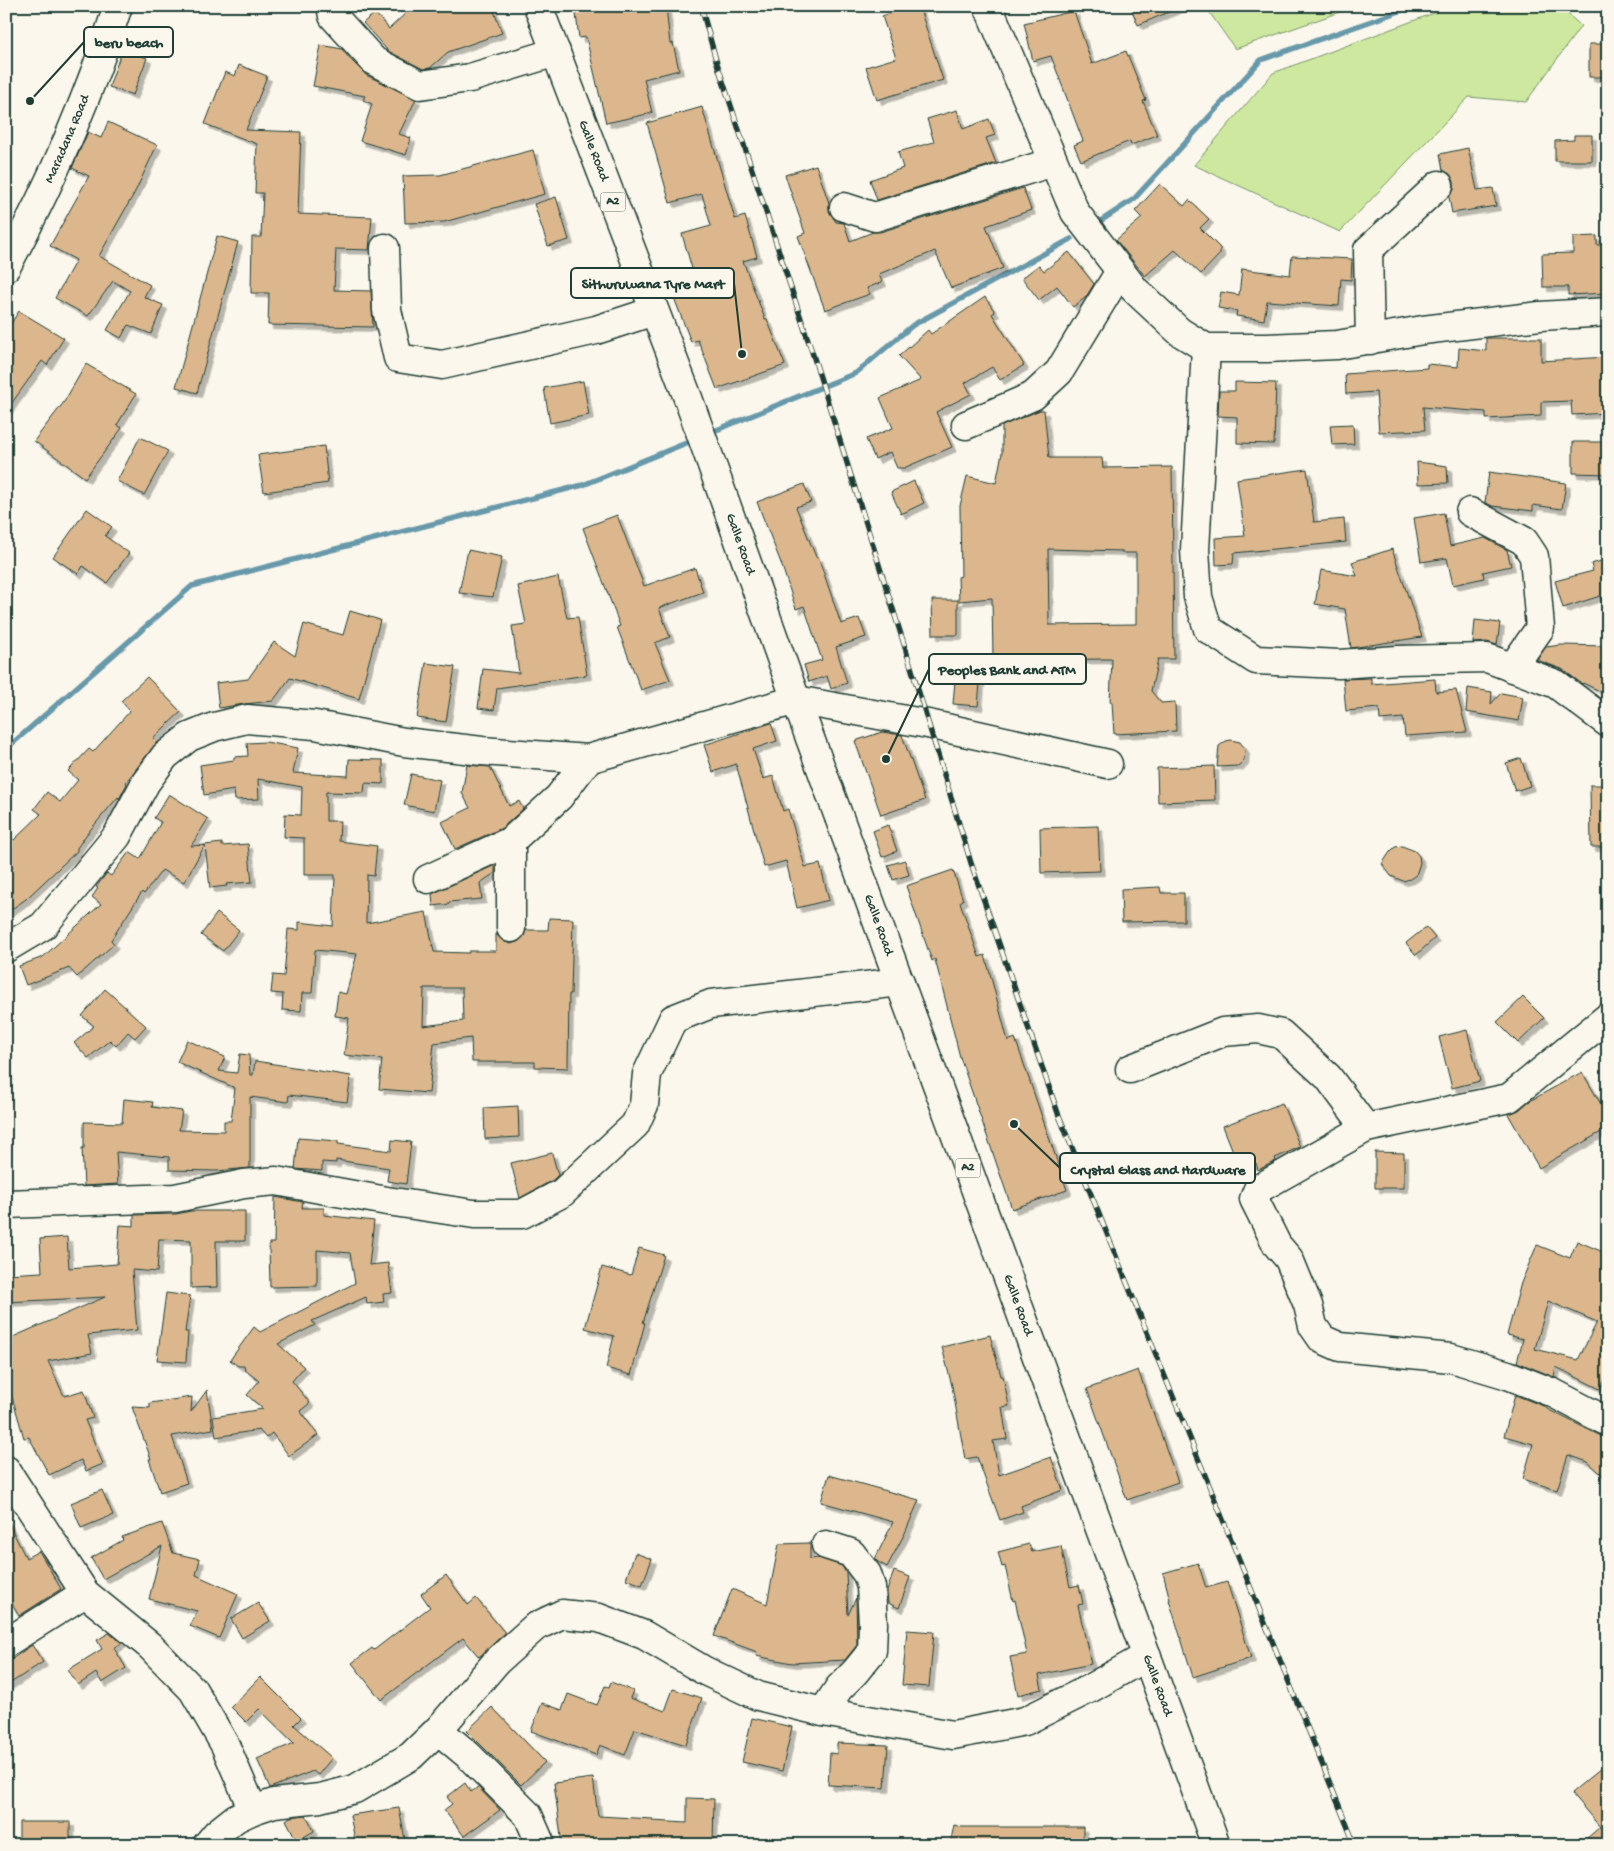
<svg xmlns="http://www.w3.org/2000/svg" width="1614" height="1851" font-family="'Gochi Hand',sans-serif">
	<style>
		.green { fill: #cee99f; stroke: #76936a }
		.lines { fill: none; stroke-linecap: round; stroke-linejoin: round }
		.stream { stroke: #6799aa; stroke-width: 5.5 }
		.building { fill: #dcb78d; stroke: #1f3d34; fill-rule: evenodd; filter: url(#shadow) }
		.minor-casing { stroke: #1f3d34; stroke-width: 31 }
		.highway-casing { stroke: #1f3d34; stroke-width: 31 }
		.minor { stroke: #fbf7ec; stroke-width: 28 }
		.highway { stroke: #fbf7ec; stroke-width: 28 }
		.rail-casing { stroke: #1f3d34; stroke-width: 5.5 }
		.rail { stroke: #fbf7ec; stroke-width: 4; stroke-dasharray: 11; stroke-linecap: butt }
		.labels { text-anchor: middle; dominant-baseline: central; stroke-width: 4; stroke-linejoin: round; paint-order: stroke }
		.shield { fill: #fbf7ec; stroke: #61756b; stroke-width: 1 }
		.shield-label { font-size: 12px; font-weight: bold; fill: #1f3d34 }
		.street-label { font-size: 14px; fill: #1f3d34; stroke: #fbf7ec }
		.leader { fill: none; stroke: #1f3d34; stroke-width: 2 }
		.callout-dot { fill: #1f3d34; stroke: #fbf7ec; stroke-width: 2 }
		.callout { fill: #fbf7ec; stroke: #1f3d34; stroke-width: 2 }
		.callout-label { font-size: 15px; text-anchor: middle; font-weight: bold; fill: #1f3d34 }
	</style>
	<defs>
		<filter id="shadow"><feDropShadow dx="4.5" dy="4.5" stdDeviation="0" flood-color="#0004"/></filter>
	</defs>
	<rect width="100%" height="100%" fill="#fbf7ec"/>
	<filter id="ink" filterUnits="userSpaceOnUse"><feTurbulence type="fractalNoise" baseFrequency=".02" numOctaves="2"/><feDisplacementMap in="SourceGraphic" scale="10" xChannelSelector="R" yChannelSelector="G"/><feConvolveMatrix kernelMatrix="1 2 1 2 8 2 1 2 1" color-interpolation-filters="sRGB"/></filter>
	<g filter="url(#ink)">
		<!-- green -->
		<path class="green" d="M1205 6H1357L1235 49Z
			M1453 6H1504V8L1510 6H1559L1581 26 1526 102 1469 97 1340 232 1194 165 1273 73Z"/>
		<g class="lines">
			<!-- stream -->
			<path class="stream" d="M1096 224 1134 199 1261 60 1414 6
				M709 433 856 373 913 325 1071 239
				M6 749 192 586 583 485 696 439"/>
		</g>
		<!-- building -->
		<path class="building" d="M405 6H492L502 33 448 52 430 68 423 69 388 51 363 23 375 13 389 29 407 12Z
			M575 6H666L670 44 673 43 679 70 644 79 652 113 606 123 586 37 579 38Z
			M913 6H919L943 80 877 100 866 67 896 58 882 16Z
			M1130 6H1183L1138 25Z
			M1074 11 1092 64 1126 51 1146 100 1143 101 1157 135 1131 145 1130 141 1081 161 1074 145 1083 141 1051 56 1033 61 1024 23Z
			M1589 44H1608V77H1589Z
			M321 45 342 49 349 58 366 75 416 99 399 134 411 138 406 155 360 141 372 104 363 100 365 96 313 86Z
			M122 50 147 58 133 95 109 87Z
			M239 65 267 76 246 130 301 132 298 214 372 217 369 250 336 249 334 290 371 291 373 327 268 325 269 293H251L252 237H261L263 193H255L257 144 205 124 225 72 235 76Z
			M702 107 735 219 745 216 757 257 743 261 765 319H767L785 365 717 389 698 340 691 342 673 295 697 286 682 234 711 226 702 194 670 203 647 123Z
			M957 110 963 129 989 119 995 135 986 138 996 163 877 200 870 180 903 168 898 152 934 142 927 119Z
			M108 122 157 145 136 190 99 256 150 285 144 297 163 305 151 334 128 325 121 338 107 330 130 291 113 281 88 316 55 298 76 260 50 246 89 176 72 168 88 132 101 138Z
			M1574 135H1592V161H1555V141L1574 140Z
			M1468 148 1477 190 1493 188 1496 206 1452 213 1449 197 1454 190V182L1450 174 1443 170 1440 154Z
			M533 150 545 194 444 222 405 223 403 176 440 175Z
			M816 165 829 203V211L836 222 844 223 850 241 873 232H880L1023 188 1031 210 986 226 1003 268 951 288 935 251 879 274 882 282 867 288 870 294 825 310 798 236 805 233 785 175Z
			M1160 184 1184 206 1189 200 1209 219 1200 228 1220 248V254L1201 274 1175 250 1145 276 1116 240 1142 218 1135 211Z
			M556 197 569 240 548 246 534 204Z
			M217 236 238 242 197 393 176 387Z
			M1597 236V245H1608V293L1568 295V287H1543L1542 254 1573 253V237Z
			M1069 252 1094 284 1086 297 1073 307 1057 286 1039 300 1022 278 1039 265 1044 271Z
			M1292 256 1352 259 1351 280 1341 279 1339 306 1267 301 1264 320 1236 316 1237 311 1218 308 1221 292 1239 295 1242 269 1290 275Z
			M985 297 995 312 992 314 1024 365 1000 380 992 367 965 383 971 394 936 412 952 447 904 468H897L890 452 875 459 866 439 893 428 880 398 921 380 899 356 928 330 931 334Z
			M19 311 64 338 47 365 42 361 6 411V331Z
			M1486 338H1541V361L1608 357V413L1572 415 1571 401 1541 402V416L1486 419V412L1423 407 1425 430 1379 432 1376 392 1346 394 1345 374 1427 368V364L1458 367 1459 348 1486 351Z
			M86 364 136 394 117 425 122 428 85 478 34 441 64 402Z
			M583 381 589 415 550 423 544 388Z
			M1235 382 1276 383 1274 444 1237 443V417L1218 416 1219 391H1235Z
			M1040 410H1044L1049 458H1102L1103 468 1172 467 1174 659H1158L1151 691 1161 703 1175 702 1176 731 1114 734 1112 702H1110L1112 659 993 660 992 598 959 601 958 577 961 576 960 506 967 476 996 483 1002 453V426ZM1048 549 1122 551V553H1136V624L1049 625Z
			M1353 424 1354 444 1332 445 1330 425Z
			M140 437 168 451 144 495 117 481Z
			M1573 442H1607V474L1573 473Z
			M324 446 328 483 264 492 258 455Z
			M1417 462 1447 466 1448 483 1418 484Z
			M1307 469 1314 522 1344 519 1346 542 1234 553 1233 564 1216 565 1215 538 1245 536 1237 479Z
			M1489 472 1566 483 1562 509 1533 505V511L1492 506 1485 502Z
			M914 481 924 503 901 514 891 492Z
			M804 484 811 502 796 507 816 557 818 556 841 624 859 618 866 637 836 647 847 683 831 689 827 676 809 682 804 665 822 660 804 606 796 609 781 563 757 502Z
			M87 509 112 527 105 536 129 553 107 583 83 566 78 574 53 557Z
			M1444 513 1450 546 1485 538 1507 550 1511 566 1483 572 1484 578 1453 585 1447 558 1421 562 1414 518Z
			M617 515 644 586 695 568 703 592 659 608 670 637 655 643 670 680 641 690 617 627 620 626 583 528Z
			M1392 549 1422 637 1351 648 1345 609 1315 604 1321 570 1357 576 1352 562Z
			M468 550 502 557 493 597 459 593Z
			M1608 559V606L1603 607 1600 596 1563 608 1555 581 1593 571 1591 564Z
			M558 577 567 618 578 617 587 675 497 688 494 710 478 708 483 669 519 673 512 626 526 624 518 586Z
			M932 600H958V635H933Z
			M350 611 380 620 359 699 290 678 273 701 244 704 219 708 216 683 248 679 274 642 295 656 304 624 343 635Z
			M1475 620 1500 623 1497 645 1487 642 1473 643Z
			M1561 645 1608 646V695L1583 683 1582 684 1562 669 1537 660 1546 647Z
			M426 663 455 667 446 722 417 718Z
			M956 668 981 670 978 706 953 704Z
			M147 677 181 712 153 738 157 742 126 782 127 784 119 799 118 797 86 835 77 848V851L26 899 6 913V832L14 840 41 814 34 809 47 792 60 802 78 780 68 771 89 749 93 752 130 711 121 701Z
			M1371 678V684L1435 679 1436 692 1456 690 1467 732 1405 736 1403 718 1380 720 1379 708 1346 711 1343 679Z
			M1468 688 1492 692 1491 704 1501 693 1523 697 1519 721 1466 712Z
			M771 723 777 741 753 749 763 779 773 776 783 811 788 809 805 867 820 864 829 900 797 908 786 861 764 867 736 764 713 772 704 745Z
			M882 732 902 735 925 800 881 815 855 741Z
			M1231 740 1240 742 1243 746 1245 750 1244 760 1238 766 1217 767 1219 746 1226 741Z
			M266 742 298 748 293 773 348 776 349 759 383 760V784L365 783 364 793 326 792V821H340L339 841 377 846 374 876 367 875 366 923 426 912 434 952 469 953V951H496V934L503 941 511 944 519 941 524 936 526 930H548L549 918 573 919 571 994H569L568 1068 535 1067V1062H472L471 1038 434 1043 429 1093 379 1089 382 1059 344 1055 349 1018 335 1016 338 992 346 994 357 954 315 950 312 993H302L301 1011 282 1010 283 994 271 993 273 975 284 976 288 929 299 930V922L333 926 335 875H304V838L284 837 285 814 301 815 302 787 258 779 259 799 235 800 234 790 204 795 200 765 234 760V757L248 756 247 743ZM424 988H462L463 1021 423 1026Z
			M1521 758 1530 786 1515 791 1506 763Z
			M467 765 490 767 509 806 519 801 523 809 502 828 455 849 442 822 470 808 462 793Z
			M1214 766 1215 800 1158 802 1157 768Z
			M411 774 440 780 434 811 404 805Z
			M1590 785H1608V847H1591Z
			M169 794 208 819 191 846 205 845 184 882 162 870 144 894 142 892 111 940 114 944 77 977 69 968 26 985 19 966 43 957 101 904 92 897 98 888 96 887 107 873 111 876 129 852 140 859 161 822 154 818Z
			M888 825 897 851 882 857 873 831Z
			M1098 826 1100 871 1041 873 1040 828Z
			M222 843V846L248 844 252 882 226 884 227 886 210 888 205 845Z
			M1402 846 1415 851 1419 856 1420 863 1416 875 1410 879 1403 881 1391 876 1382 864 1390 852 1395 847Z
			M905 860 909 875 893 880 888 865Z
			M495 865V873L480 883 482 899 449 902V904L433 906 432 894Z
			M953 870 963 900 960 902 979 957 985 955 1008 1041 1015 1038 1067 1190 1012 1209 960 1057 935 959 932 961 906 886Z
			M1160 887 1161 893H1184V921L1122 922 1121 889Z
			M217 913 239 930 223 951 201 935Z
			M1426 927 1435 938 1416 955 1406 943Z
			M105 989 146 1026 135 1038 128 1032 116 1046 110 1040 88 1058 74 1043 94 1026 82 1016Z
			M1523 997 1544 1018 1518 1043 1497 1022Z
			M1467 1030 1480 1081 1452 1088 1439 1037Z
			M187 1040 225 1057 219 1071 237 1073 240 1054 249 1055 250 1075H253L255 1061 351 1076 347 1102 289 1095 288 1102 250 1097V1168L216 1171 169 1170V1157L116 1152 118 1184 84 1186 82 1148H84V1122L122 1123 124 1099 153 1102 152 1107 182 1111 179 1130 224 1131V1121H231L235 1088 177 1062Z
			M1582 1072 1608 1116V1128L1539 1168 1508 1114 1519 1110 1528 1102Z
			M1282 1103 1300 1147 1275 1158 1276 1161 1258 1170 1256 1163 1240 1169 1223 1126Z
			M518 1106 519 1137 485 1139 484 1108Z
			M298 1138 338 1141V1144L391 1151 392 1140 411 1142 406 1184 387 1181 389 1168 336 1160V1163L322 1162V1171L295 1169Z
			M1375 1152 1404 1153V1188H1375Z
			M552 1153 558 1175 553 1180 520 1198 511 1163Z
			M275 1197 303 1202 302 1208H324V1215L374 1221 369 1265 388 1263 392 1293 383 1294 384 1302 367 1304 366 1297 312 1321 315 1325 278 1344 304 1367 292 1381 310 1403 300 1411 318 1435 289 1456 272 1433 266 1438 259 1430 216 1437 213 1417 263 1409 247 1395 259 1381 245 1370 244 1366H238L230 1360 254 1327 260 1332 355 1283 350 1253 317 1250V1286L270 1287 269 1243H274Z
			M191 1211H245V1241H216L217 1287 191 1288V1240L159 1239 157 1272 132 1270 137 1330 88 1335 92 1353 48 1361 64 1396 84 1390 93 1418 85 1420 103 1464 86 1471 81 1460 49 1475 29 1437 24 1438 10 1390 6 1392V1340L105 1297 6 1302V1274L42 1272 40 1239 67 1237 69 1268 117 1264 120 1225 134 1226V1215L176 1214Z
			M1577 1241 1608 1254V1373L1600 1389 1556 1367 1554 1377 1517 1362 1523 1339 1507 1335 1521 1283 1537 1245 1570 1258ZM1548 1301 1597 1322 1578 1360 1535 1349Z
			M639 1248 664 1255 643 1323H645L631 1375 606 1368 614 1336 585 1328 602 1267 631 1275Z
			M166 1293 190 1296 185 1332H188L186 1362 157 1360Z
			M990 1335 1001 1376H1003L1009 1406 1002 1407 1007 1439 993 1441 999 1475 1051 1457 1063 1490 1021 1506 1023 1512 1000 1520 977 1457 965 1459 952 1386 942 1347Z
			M1138 1370 1178 1482 1127 1500 1087 1389Z
			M207 1390 213 1429 172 1436 187 1483 160 1492 149 1459H151L132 1407 150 1408V1403L192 1397 191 1412Z
			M1515 1395 1546 1407 1547 1409 1601 1436 1608 1437V1480L1588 1462 1568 1455 1557 1490 1523 1479 1533 1444 1504 1436Z
			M829 1475 919 1500 905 1533 887 1567 878 1562 875 1559 893 1522 821 1502Z
			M102 1490 113 1515 81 1528 71 1503Z
			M6 1518 26 1558 39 1551 61 1589 19 1616 6 1593Z
			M162 1523 173 1553 200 1559 196 1575 238 1594 219 1638 190 1626 197 1611 149 1599 162 1546 103 1579 91 1558 123 1540 122 1537Z
			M810 1543V1559L819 1558 842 1566 846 1573 848 1615 856 1598 857 1645 845 1660 792 1663 756 1656 757 1652 714 1636 732 1589 767 1604 779 1544Z
			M1029 1544 1032 1552 1061 1546 1070 1587 1079 1585 1083 1604 1078 1605 1091 1664 1039 1675 1042 1689 1018 1695 1010 1657 1027 1654 1015 1600 1013 1601 1005 1566 1002 1567 998 1552Z
			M635 1553 652 1559 642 1585 626 1579Z
			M1198 1563 1206 1588 1227 1582 1251 1658 1193 1677 1169 1600H1170L1163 1573Z
			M894 1571 910 1577 899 1608 888 1603 887 1591Z
			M446 1575 468 1605 476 1598 505 1633 479 1657 463 1638 381 1700 352 1663 372 1648 374 1650 430 1607 421 1594Z
			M258 1603 270 1621 242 1638 231 1619Z
			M907 1630 934 1632 929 1687 902 1685Z
			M109 1633 122 1643 114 1648 126 1668 102 1683 96 1673 78 1685 68 1670 102 1649 97 1640Z
			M32 1645 43 1662 6 1686V1663Z
			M260 1677 301 1718 294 1725 332 1758 318 1775 313 1771 270 1788 257 1759 294 1743 259 1709 246 1722 231 1707Z
			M611 1682 633 1691 630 1698 665 1711 673 1689 702 1698 686 1745 635 1729 625 1755 600 1745 596 1755 531 1731 542 1703 562 1710 568 1694 597 1705 605 1686 609 1687Z
			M492 1707 545 1762 521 1785 467 1731Z
			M752 1718 792 1727 782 1771 742 1762Z
			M837 1743 888 1745 885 1788 828 1785 830 1753 837 1754Z
			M1608 1762V1845H1579L1600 1827 1571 1793Z
			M593 1778 598 1816 653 1819 652 1821 687 1823V1798L714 1799 713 1845 655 1843V1845H562L554 1783Z
			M465 1783 471 1792 478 1787 500 1810 464 1836 444 1810 452 1804 447 1797Z
			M399 1808 406 1845H356L350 1815Z
			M306 1815 314 1831 297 1841 286 1820 290 1817Z
			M19 1822H70V1845H19Z
			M954 1825 962 1827H1083V1845H950Z"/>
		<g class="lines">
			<!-- minor casing -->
			<g class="minor-casing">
				<g id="minor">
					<path d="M331 6 333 16 374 61 420 85 470 78 556 52"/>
					<path d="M988 6 1075 212 1135 290 1180 332 1206 348H1267L1337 345 1423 330 1540 316 1608 312"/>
					<path d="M844 207 875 217 1053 162"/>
					<path d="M385 248 387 310 398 358 442 365 596 330 654 311"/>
					<path id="s1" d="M6 267C51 184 89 96 118 6"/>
					<path d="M1370 340 1368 250 1439 185"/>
					<path d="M1206 348 1195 550 1198 597 1208 629 1256 660 1339 664 1398 660 1487 658 1556 684 1608 723"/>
					<path d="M966 425 1033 396 1059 372 1120 271"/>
					<path d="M1470 512 1524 541 1534 556 1540 628 1512 668"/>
					<path d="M428 879 511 841 559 797 588 759"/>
					<path d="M511 928V841"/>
					<path d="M6 948 43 926 117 836 146 782 165 756 189 737 214 727 247 719 315 725 404 742 482 751 588 759 796 700 928 724 1108 764"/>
					<path d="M1608 1017 1509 1098 1366 1128 1258 1189 1254 1199 1277 1245 1289 1259 1308 1305 1313 1326 1322 1339 1340 1347 1451 1358 1508 1375 1553 1393 1608 1422"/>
					<path d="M1130 1069 1223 1032 1258 1029 1281 1034 1328 1077 1366 1128"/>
					<path d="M6 1204 175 1198 244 1184 276 1181 387 1201 474 1214H522L562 1193 635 1125 644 1105 647 1074 673 1019 711 1004 900 982"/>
					<path d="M6 1470 85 1593 150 1646 193 1690 225 1745 253 1810"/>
					<path d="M6 1643 85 1593"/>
					<path d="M823 1712 839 1688 855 1672 872 1651 873 1624 871 1587 867 1574 851 1553 826 1545"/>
					<path d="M438 1730 468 1755 528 1815 541 1845"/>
					<path d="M207 1845 217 1833 236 1818 253 1810 274 1803 320 1798 355 1789 411 1756 438 1730 497 1661 535 1627 562 1614 599 1618 644 1635 705 1671 758 1696 823 1712 953 1735 1025 1721 1089 1689 1147 1656"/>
				</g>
			</g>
			<!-- highway casing -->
			<g class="highway-casing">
				<g id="highway">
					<path id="s2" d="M538 6 688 398 796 700 1216 1845"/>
				</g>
			</g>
			<!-- minor -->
			<use href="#minor" class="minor"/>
			<!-- highway -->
			<use href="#highway" class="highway"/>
			<!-- rail casing -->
			<g class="rail-casing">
				<path id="rail" d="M701 6 716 60 814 358 909 660 971 863 1058 1113 1355 1845"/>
			</g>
			<!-- rail -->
			<use href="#rail" class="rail"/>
		</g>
	</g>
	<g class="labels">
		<!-- shield labels -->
		<g class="shield">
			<rect x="600.5" y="192.5" width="25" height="19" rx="4"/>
			<rect x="955.5" y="1158.5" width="25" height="19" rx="4"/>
		</g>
		<g class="shield-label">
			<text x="613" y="202">A2</text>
			<text x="968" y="1168">A2</text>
		</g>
		<!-- street labels -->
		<g class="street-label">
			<text stroke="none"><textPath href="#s1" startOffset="142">Maradana Road</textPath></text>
			<text stroke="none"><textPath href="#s2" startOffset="155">Galle Road</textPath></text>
			<text stroke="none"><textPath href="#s2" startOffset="575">Galle Road</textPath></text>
			<text stroke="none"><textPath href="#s2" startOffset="980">Galle Road</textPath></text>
			<text stroke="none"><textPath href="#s2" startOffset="1385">Galle Road</textPath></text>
			<text stroke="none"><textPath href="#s2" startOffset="1790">Galle Road</textPath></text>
		</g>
	</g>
	<!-- callouts -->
	<path class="leader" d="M30 101L84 42M742 354L734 283M886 759L929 669M1014 1124L1060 1168"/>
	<g class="callout-dot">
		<circle cx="30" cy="101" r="5"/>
		<circle cx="742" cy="354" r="5"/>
		<circle cx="886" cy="759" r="5"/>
		<circle cx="1014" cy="1124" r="5"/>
	</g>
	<g class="callout">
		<rect x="84" y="27" width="89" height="30" rx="5"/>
		<rect x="571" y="268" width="163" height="30" rx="5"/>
		<rect x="929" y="654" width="157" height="30" rx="5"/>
		<rect x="1060" y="1153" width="195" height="30" rx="5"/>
	</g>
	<g class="callout-label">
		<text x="129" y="47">beru beach</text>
		<text x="653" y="288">Sithuruwana Tyre Mart</text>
		<text x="1007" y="674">Peoples Bank and ATM</text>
		<text x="1158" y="1174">Crystal Glass and Hardware</text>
	</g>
	<!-- margin -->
	<rect width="1614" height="1851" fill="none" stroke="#fbf7ec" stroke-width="25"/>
	<rect x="12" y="12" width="1589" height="1826" fill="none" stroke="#1f3d34" stroke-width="2" filter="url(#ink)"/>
</svg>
